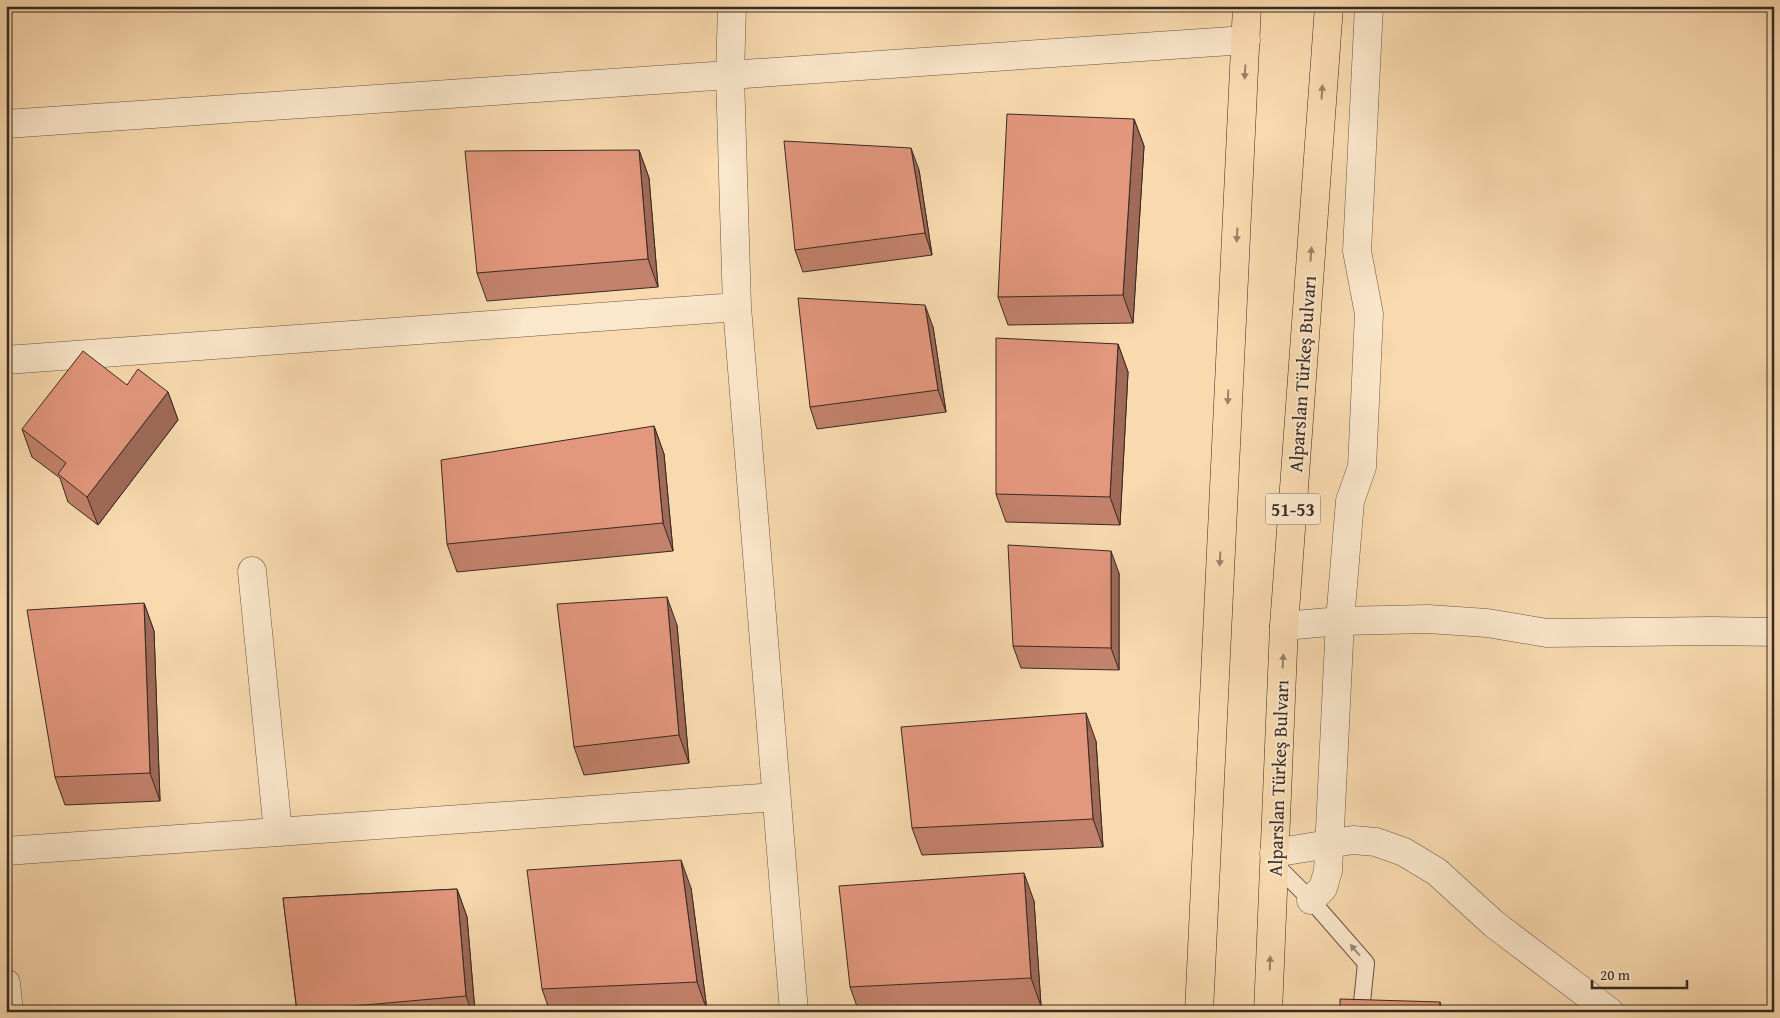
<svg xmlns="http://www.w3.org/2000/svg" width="1780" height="1018" font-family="'Gentium Book Plus',serif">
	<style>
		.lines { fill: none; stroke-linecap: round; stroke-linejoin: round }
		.service-casing { stroke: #685647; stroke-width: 18 }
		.minor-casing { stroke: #685647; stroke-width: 29 }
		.primary-casing { stroke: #372a24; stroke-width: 29 }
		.service { stroke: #fbe7cb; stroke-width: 16 }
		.minor { stroke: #fbe7cb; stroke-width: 28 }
		.primary { stroke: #f9daaf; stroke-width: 28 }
		.wall { fill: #c3826c; stroke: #372a24 }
		.shaded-wall { fill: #9f6a58; stroke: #372a24 }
		.building { fill: #e3977d; stroke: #372a24 }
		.oneway { fill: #98826a }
		.oneway2 { fill: #998878 }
		.labels { text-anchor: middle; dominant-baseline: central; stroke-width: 4; stroke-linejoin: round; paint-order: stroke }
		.shield { fill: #fbe7cb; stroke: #726356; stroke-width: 1 }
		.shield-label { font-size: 18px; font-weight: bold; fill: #372a24 }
		.street-label { font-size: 19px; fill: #372a24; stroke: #fbe7cb }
	</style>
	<rect width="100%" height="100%" fill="#f9daaf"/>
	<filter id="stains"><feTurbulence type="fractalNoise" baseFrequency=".004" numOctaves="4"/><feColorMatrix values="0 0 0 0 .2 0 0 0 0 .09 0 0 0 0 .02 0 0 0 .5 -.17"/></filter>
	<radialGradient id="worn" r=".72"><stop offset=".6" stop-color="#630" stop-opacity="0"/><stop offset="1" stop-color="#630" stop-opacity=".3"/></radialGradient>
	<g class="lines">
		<!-- service casing -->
		<g class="service-casing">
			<path id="service" d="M1274 863 1311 900 1366 963 1361 1012"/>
		</g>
		<!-- minor casing -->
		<g class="minor-casing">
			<path id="minor" d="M732 6 730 75 737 307 794 1012
				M6 124 1246 40
				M6 360 737 307
				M252 571 278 832
				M1284 626 1340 621 1428 619 1487 623 1547 633 1712 631 1774 632
				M6 851 776 797
				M1274 853 1353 840 1376 842 1404 852 1437 872 1494 924 1610 1012
				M1311 900 1323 888 1328 871 1340 621 1350 501 1362 467 1369 314 1357 251 1369 6
				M6 983 9 1012"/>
		</g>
		<!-- primary casing -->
		<g class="primary-casing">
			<path id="primary" d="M1199 1012 1247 6
				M1268 1012 1284 626 1329 6"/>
		</g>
		<!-- service -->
		<use href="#service" class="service"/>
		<!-- minor -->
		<use href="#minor" class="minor"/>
		<!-- primary -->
		<use href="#primary" class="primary"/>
	</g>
	<!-- wall -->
	<path class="wall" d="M1134 119 1144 146 1133 323 1008 325 998 297Z
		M639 150 649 178 658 287 487 301 477 273Z
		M919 170 932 255 803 272 795 250Z
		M933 327 946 412 817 429 810 407Z
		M1118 344 1128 372 1120 525 1006 522 996 494Z
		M127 385 168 392 178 420 98 525 68 502 60 478 32 457 22 429Z
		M654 426 664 454 673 551 457 572 447 544Z
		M1119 573V670L1021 668 1013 646Z
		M144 603 154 631 160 801 65 805 55 777Z
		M677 625 689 763 584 775 574 747Z
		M1096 741 1103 847 922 855 912 828Z
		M691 888 707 1010 667 1012H550L542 989Z
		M457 889 467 917 475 1012H297L283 898Z
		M1034 901 1041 1006 929 1012H859L850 987Z"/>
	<!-- shaded-wall -->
	<path class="shaded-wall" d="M1134 119 1144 146 1133 323 1123 295Z
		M911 148 919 170 932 255 925 233Z
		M639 150 649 178 658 287 648 259Z
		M925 305 933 327 946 412 938 390Z
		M1118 344 1128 372 1120 525 1110 497Z
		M168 392 178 420 98 525 87 497Z
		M654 426 664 454 673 551 663 523Z
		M1111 551 1119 573V670L1111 648Z
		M667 597 677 625 689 763 679 735Z
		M144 603 154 631 160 801 150 773Z
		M1086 713 1096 741 1103 847 1093 819Z
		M681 860 691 888 707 1010 697 982Z
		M1024 873 1034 901 1041 1006 1031 978Z
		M457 889 467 917 475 1012H472L466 996Z
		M1440 1002 1442 1009V1012H1439Z"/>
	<!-- building -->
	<path class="building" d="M1007 114 1134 119 1123 295 998 297Z
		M784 141 911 148 925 233 795 250Z
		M639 150 648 259 477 273 465 151Z
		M798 298 925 305 938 390 810 407Z
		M996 338 1118 344 1110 497 996 494Z
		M83 351 127 385 138 369 168 392 87 497 58 474 66 463 22 429Z
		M654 426 663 523 447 544 441 460Z
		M1008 545 1111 551V648L1013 646Z
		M667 597 679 735 574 747 557 604Z
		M144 603 150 773 55 777 27 610Z
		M1086 713 1093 819 912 828 901 727Z
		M681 860 697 982 542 989 527 870Z
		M1024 873 1031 978 850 987 839 886Z
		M457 889 466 996 297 1011 283 898Z
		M1340 999 1440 1002 1439 1012H1340Z"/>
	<!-- one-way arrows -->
	<defs><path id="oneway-solid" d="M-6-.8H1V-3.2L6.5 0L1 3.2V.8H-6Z" transform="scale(1.25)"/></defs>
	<g class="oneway">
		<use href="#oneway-solid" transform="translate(1245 72) rotate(93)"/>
		<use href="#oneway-solid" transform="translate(1322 92) rotate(-86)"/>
		<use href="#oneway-solid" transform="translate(1237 235) rotate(93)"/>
		<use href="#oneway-solid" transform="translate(1311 254) rotate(-86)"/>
		<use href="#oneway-solid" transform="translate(1228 397) rotate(93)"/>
		<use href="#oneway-solid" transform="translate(1220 559) rotate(93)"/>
		<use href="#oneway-solid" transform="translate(1283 661) rotate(-87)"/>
		<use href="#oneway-solid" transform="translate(1270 963) rotate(-88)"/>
	</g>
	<use class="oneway2" href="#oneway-solid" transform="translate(1355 950) rotate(-131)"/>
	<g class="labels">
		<!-- shield labels -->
		<rect class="shield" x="1265.5" y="493.5" width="55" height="31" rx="4"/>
		<g class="shield-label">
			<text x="1293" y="509">51-53</text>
		</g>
		<!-- street labels -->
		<g class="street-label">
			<text transform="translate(1302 374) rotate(-86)">Alparslan Türkeş Bulvarı</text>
			<text transform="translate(1278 778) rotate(-88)">Alparslan Türkeş Bulvarı</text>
		</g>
	</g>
	<!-- margin -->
	<rect width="1780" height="1018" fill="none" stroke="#f9daaf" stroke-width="25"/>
	<rect x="8" y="8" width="1765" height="1003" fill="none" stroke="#372a24" stroke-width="2.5"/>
	<rect x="12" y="12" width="1755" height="993" fill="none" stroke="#372a24"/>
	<!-- scale -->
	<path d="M1592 980v8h95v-8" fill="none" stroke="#372a24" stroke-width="2.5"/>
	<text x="1600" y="980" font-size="15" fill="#372a24" stroke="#fbe7cb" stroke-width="4" paint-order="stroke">20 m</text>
	<rect width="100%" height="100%" filter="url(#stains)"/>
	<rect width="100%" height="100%" fill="url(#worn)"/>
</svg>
